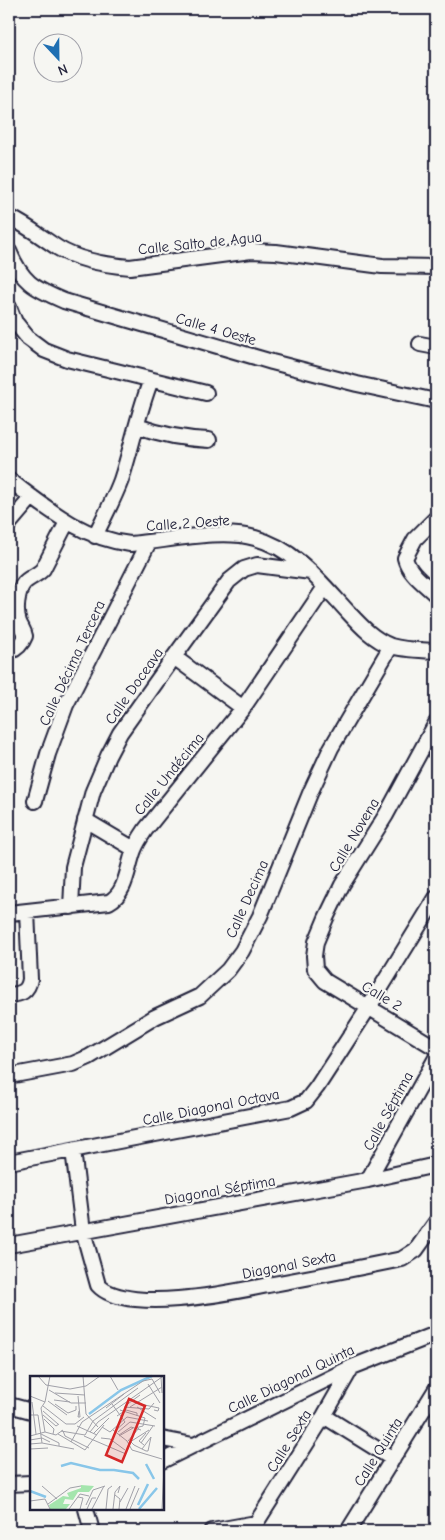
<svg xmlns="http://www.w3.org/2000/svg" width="445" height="1540" font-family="'Comic Neue',sans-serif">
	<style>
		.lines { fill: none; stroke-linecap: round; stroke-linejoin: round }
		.stream { stroke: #5f84a3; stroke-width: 3 }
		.street-casing { stroke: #22223b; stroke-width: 18 }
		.street { stroke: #f6f6f2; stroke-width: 14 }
		.labels { text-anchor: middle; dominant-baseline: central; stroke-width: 4.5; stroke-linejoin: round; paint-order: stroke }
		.street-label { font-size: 15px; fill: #22223b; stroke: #f6f6f2 }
		.inset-river { fill: none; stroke: #88c6e9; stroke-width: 2.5 }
		.inset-road { fill: none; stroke: #a1a1a9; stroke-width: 1 }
		.view { fill: #d62828; fill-opacity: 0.15; stroke: #d62828; stroke-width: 2.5 }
		.inset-edge { fill: none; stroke: #22223b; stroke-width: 2.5 }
	</style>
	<rect width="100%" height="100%" fill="#f6f6f2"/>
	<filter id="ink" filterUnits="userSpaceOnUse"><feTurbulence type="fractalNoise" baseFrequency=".02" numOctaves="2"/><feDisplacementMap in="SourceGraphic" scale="10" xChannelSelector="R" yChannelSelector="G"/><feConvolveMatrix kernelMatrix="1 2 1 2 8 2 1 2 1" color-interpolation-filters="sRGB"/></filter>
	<g filter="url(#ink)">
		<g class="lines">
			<!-- stream -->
			<path class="stream" d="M9 11 11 9"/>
			<!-- street casing -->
			<g class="street-casing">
				<path id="street" d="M9 217C28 226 41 237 58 248 79 261 107 265 130 267L251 251 276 252 382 266 436 267
					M9 251C22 282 33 288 64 301L272 362 357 384 436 401
					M9 307 15 322 28 338 44 350 67 359 206 393
					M420 344 436 347
					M137 426C162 435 182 439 209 440
					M9 480C47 508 81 538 130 544 167 541 220 528 255 538 296 549 322 584 349 613 361 626 374 640 391 646 404 650 422 650 436 651
					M436 518 415 539 405 558C409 574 425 584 436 595
					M9 524 32 497
					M95 536C104 517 114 499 121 480 132 447 138 413 151 380
					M9 652C17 649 22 644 25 636 24 631 21 627 19 622 15 612 17 591 24 583 29 577 37 576 43 569L67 522
					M174 657 243 708
					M436 723 386 815 342 885 326 918 316 942 314 956 315 969 325 981 436 1048
					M35 801 48 754 66 705 149 542
					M85 820 134 849
					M71 907 73 867 93 791 108 756 120 733 174 657 229 581 244 569 257 565 311 572
					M9 913 109 902C127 892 127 868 134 850 137 842 142 835 146 829L243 708 325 587
					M9 995C21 994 28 992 30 979L27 911
					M9 1076 73 1064 89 1057 155 1017 200 996 228 970 242 951 260 916 311 791 331 748 391 646
					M73 1150 83 1231 98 1285C113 1302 157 1301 178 1299 208 1297 239 1291 268 1285 313 1277 358 1268 402 1259L416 1250 436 1222
					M9 1162 291 1108 306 1101 317 1087 369 1007 436 898
					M368 1180 436 1058
					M9 1245 368 1180 436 1165
					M9 1405 31 1411
					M324 1416 393 1459
					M162 1439 193 1445
					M162 1461 352 1367 436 1334
					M9 1484 31 1483
					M86 1509 92 1531
					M212 1531 256 1523
					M251 1531 324 1416 352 1367
					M348 1531 436 1389"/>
			</g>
			<!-- street -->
			<use href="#street" class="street"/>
		</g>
	</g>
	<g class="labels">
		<!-- street labels -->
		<g class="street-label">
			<text transform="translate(200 243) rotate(-6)">Calle Salto de Agua</text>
			<text transform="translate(216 329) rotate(16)">Calle 4 Oeste</text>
			<text transform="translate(188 523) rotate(-4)">Calle 2 Oeste</text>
			<text transform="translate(72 663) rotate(-65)">Calle Décima Tercera</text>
			<text transform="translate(134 686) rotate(-55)">Calle Doceava</text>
			<text transform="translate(169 774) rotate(-51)">Calle Undécima</text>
			<text transform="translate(354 835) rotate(-59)">Calle Novena</text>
			<text transform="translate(247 899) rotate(-66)">Calle Decima</text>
			<text transform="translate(382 996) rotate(31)">Calle 2</text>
			<text transform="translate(211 1107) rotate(-11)">Calle Diagonal Octava</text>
			<text transform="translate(388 1111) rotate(-61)">Calle Séptima</text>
			<text transform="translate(220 1190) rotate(-10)">Diagonal Séptima</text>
			<text transform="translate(289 1265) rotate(-11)">Diagonal Sexta</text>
			<text transform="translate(291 1379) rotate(-26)">Calle Diagonal Quinta</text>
			<text transform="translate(289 1441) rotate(-58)">Calle Sexta</text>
			<text transform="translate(378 1452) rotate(-58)">Calle Quinta</text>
		</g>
	</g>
	<!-- overview -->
	<g transform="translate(30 1376)">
		<rect width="134" height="134" fill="#f6f6f2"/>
		<path d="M51 109 64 110 59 116H48L43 124 35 123 33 128H40L36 133H20L19 129 33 120 39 121 37 117 51 112Z" fill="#a4e5ad"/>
		<path class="inset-river" d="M59 38 91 14 122 0M116 88 124 103M31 90 41 87 70 94H84L103 97 109 103M0 115 16 121M108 129 118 108M109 133 127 112"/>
		<path class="inset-road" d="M8 0 16 9 40 13 56 10 70 0M53 0 56 38 68 51M80 0 88 14M131 1 132 17M118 8 130 27M19 14 41 27H56M25 17 55 19M0 20 15 26M48 20 50 41H48L49 35M24 24 40 26M18 25 37 39M2 26 6 58M105 27 129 32 128 35 124 34M25 28 38 37 46 34V30M82 28 95 46 85 55M13 30 36 48H45L54 41M95 30 110 19M94 31 119 33 124 27M100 31 132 11M107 31 126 43M11 32 15 26 20 0M11 32 15 56M76 32 94 18M90 34 115 42 113 50 105 52M13 35 28 48M0 39H8L12 67M13 39 26 50 29 48M87 40 96 34 107 37V40M14 43 24 53 23 58M47 50 67 59M72 51 80 56 97 41 118 45M83 54 97 65 102 74 132 83M31 55 55 59 63 45 108 12M33 55 35 60 59 72M60 56 68 46 132 1M88 56 100 46 125 50M11 58 29 67V70M28 58 55 74 74 49M63 58 79 42M89 59 101 51 111 54M0 60 15 56 26 59 33 54M54 60 96 78M89 60 103 52M71 62 80 63 95 74M0 64 12 62 20 66M98 65 109 52M41 66 52 46 113 5 122 3 130 17M100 66 119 54M101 66 104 69 116 75H118L121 61 112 73M111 67 123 50M0 68 12 67 44 73M114 69 109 65 116 57M0 73 18 72M12 110 27 123M85 119 90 123 89 133M48 121 53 122 50 133M0 125 15 123 20 133M90 126 98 112M18 128 40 112 51 110M56 129 63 114 75 110M39 133 50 118 59 120M57 133 62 122H66M62 133 74 110M76 133 78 113 82 110M83 133 85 116 90 110 88 117M96 133 105 110M100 133 109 112M132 133 134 91"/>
		<path class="view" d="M99 23 115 30 92 86 76 79Z"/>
		<rect width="134" height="134" class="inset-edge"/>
	</g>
	<!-- margin -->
	<rect width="445" height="1540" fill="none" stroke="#f6f6f2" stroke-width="30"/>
	<rect x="15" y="15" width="415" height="1510" fill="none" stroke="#22223b" stroke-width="2" filter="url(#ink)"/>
	<!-- north arrow -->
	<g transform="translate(58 58) rotate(158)"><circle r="24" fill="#f6f6f2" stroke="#a1a1a9"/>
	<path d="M0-4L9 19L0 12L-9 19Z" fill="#1f6fb2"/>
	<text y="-8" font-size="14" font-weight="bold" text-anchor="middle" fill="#22223b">N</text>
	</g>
</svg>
